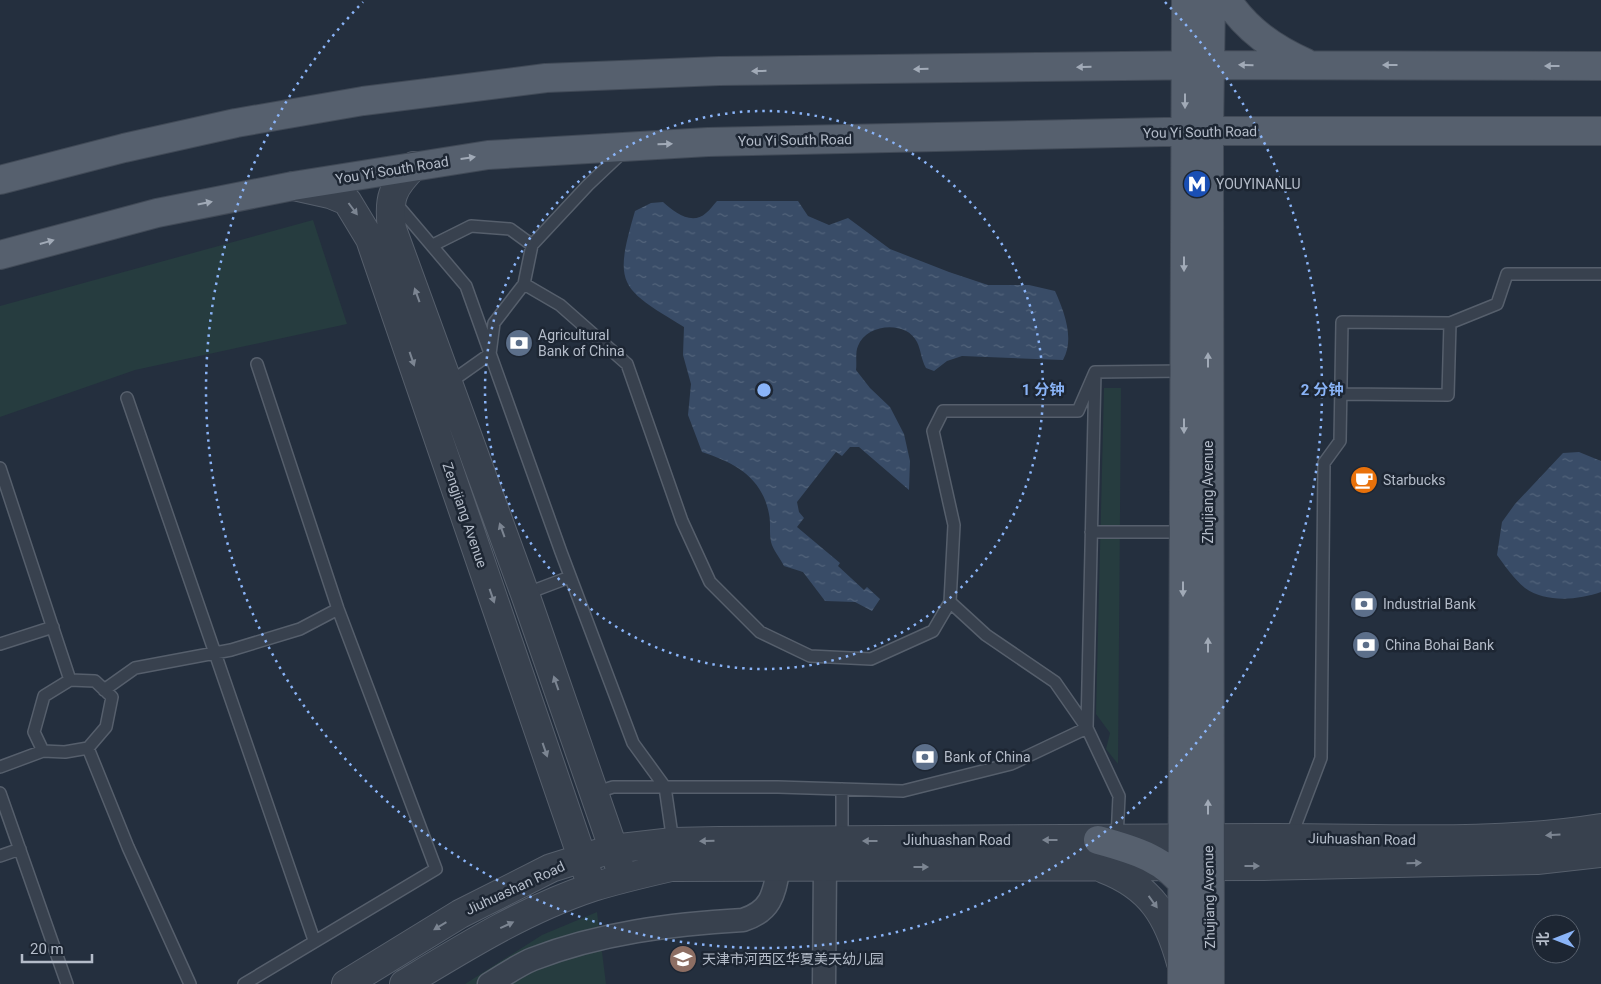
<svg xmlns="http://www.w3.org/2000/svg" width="1601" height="984" font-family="Roboto,'Noto Sans SC',sans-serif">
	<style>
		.green { fill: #263c3f }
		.water { fill: url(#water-ripples) }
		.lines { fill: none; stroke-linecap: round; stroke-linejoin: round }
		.service-casing { stroke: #565f6c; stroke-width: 14 }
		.minor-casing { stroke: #565f6c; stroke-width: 25 }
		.tertiary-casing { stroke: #565f6c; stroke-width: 30 }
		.primary-casing { stroke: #414a57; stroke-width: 30 }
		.service { stroke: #38414e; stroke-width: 11 }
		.minor { stroke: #38414e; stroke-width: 22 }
		.tertiary { stroke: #38414e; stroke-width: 28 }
		.primary { stroke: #56606e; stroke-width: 28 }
		.oneway { fill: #a1aab7 }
		.oneway2 { fill: #7c8592 }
		.ring { fill: none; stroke: #8ab4f8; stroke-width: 2.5; stroke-dasharray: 2.5 5 }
		.labels { text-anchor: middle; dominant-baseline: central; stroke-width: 5; stroke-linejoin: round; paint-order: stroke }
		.street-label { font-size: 14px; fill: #b4bcc9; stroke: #1d2633 }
		.poi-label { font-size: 14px; fill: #b4bcc9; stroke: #1d2633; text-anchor: start }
		.centre { fill: #8ab4f8; stroke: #1d2633; stroke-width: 2.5 }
		.ring-label { font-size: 15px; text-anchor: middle; font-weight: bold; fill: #8ab4f8; stroke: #1d2633; stroke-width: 5; stroke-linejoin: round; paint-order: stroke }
	</style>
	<defs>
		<pattern id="water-ripples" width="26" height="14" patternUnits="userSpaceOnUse" patternTransform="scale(1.25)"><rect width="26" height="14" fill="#394c67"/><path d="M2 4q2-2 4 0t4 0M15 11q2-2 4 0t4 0" fill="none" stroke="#53647b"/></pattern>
	</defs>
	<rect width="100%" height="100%" fill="#242f3e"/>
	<!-- green -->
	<path class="green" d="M313 220 347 324 135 370 0 417V306Z
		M1104 388H1121L1118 764 1106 749 1110 733 1096 714Z
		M597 912 606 984H465L542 935Z"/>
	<!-- water -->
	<path class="water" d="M717 201H798L808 216 829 225 848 218 890 249 949 272 988 285H1029L1055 291C1064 311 1075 339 1063 360L962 356 947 361 934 371 926 368C921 359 921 350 917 342 906 320 866 324 858 346 855 352 857 363 856 370L870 388 890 407 904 434 910 461 909 490 859 447H850L842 456 836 452 797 502 799 512 804 518 797 527 840 563 838 566 864 590 867 587 880 599 872 611 855 602 825 601 803 572 784 566C780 558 773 550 771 542 769 533 771 523 769 514 762 477 735 463 702 452L688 415 691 384 683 355 684 327C620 288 613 286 635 211L651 203 663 202C674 212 692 226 706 213 710 210 713 205 717 201Z
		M1579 452 1601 461V592C1578 600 1546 603 1525 588 1514 579 1505 566 1497 555L1502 522 1515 504 1563 453Z"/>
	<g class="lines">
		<!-- service casing -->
		<g class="service-casing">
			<path id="service" d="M394 201 466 286 561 552 633 743 665 787 673 842
				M433 245 471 226 510 229 532 245
				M524 284 560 305 627 364 682 521 710 582 760 632 810 656 871 659 933 631 950 602
				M449 383 490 354 494 323 524 284 532 245 588 185 624 151
				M1341 394 1448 395 1450 323
				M127 398 314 940
				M0 468 70 680
				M1091 532H1183
				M525 594 570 577
				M0 644 53 627
				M104 690 135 668 231 650 300 629 338 609
				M88 748 128 847 190 984
				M0 767 43 751 65 752 88 748 106 727 112 697 95 681 70 680 44 696 34 732 43 751
				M0 793 67 984
				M594 793 613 787H778L903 791 1011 764 1087 728 1095 372
				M1291 837 1321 758 1324 463 1340 441 1342 322 1450 323 1497 304 1507 274H1601
				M1117 839 1119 796 1087 728 1055 682 986 635 950 602 954 525 933 431 943 411H1078L1095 372 1184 371
				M842 841V789
				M0 856 20 849
				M244 984 436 869 338 609 257 364"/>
		</g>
		<!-- minor casing -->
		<g class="minor-casing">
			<path id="minor" d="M489 984C503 976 518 965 533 959 600 933 672 924 743 920 772 911 774 893 779 867
				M824 984 825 867"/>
		</g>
		<!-- tertiary casing -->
		<g class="tertiary-casing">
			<path id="tertiary" d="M414 166C392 188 388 198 392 229L525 594 619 865
				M294 186 330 194 347 201 370 239 588 875
				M1104 869C1151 887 1168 916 1181 963
				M346 984 460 914 551 868 612 849 673 842 718 841C898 841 1079 838 1260 838 1373 837 1488 846 1601 828
				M404 984C465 947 526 909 593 887 619 879 645 873 671 867L1264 866 1537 860 1601 853"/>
		</g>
		<!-- primary casing -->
		<g class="primary-casing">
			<path id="primary" d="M1227 0C1247 30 1273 48 1306 63
				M0 180 124 148 236 123 363 101 546 78 719 71 1209 65 1601 66
				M0 255 157 213 293 186 488 155 708 142 1209 131H1601
				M1098 840C1135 850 1166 859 1189 891
				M1182 984 1186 0
				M1210 984 1209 131 1211 0"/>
		</g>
		<!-- service -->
		<use href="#service" class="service"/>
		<!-- minor -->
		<use href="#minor" class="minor"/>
		<!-- tertiary -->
		<use href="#tertiary" class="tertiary"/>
		<!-- primary -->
		<use href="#primary" class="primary"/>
	</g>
	<!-- one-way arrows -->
	<defs><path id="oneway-solid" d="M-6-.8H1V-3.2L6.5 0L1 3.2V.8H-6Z" transform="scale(1.25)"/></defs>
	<g class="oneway">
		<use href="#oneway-solid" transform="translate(1246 65) rotate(-179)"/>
		<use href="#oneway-solid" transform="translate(1390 65) rotate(-180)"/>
		<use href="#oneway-solid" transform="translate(1552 66) rotate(-180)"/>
		<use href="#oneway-solid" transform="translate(1084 67) rotate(179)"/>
		<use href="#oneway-solid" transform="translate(921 69) rotate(179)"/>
		<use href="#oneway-solid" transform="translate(759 71) rotate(179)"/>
		<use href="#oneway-solid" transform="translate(1185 101) rotate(90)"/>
		<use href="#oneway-solid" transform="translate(665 144) rotate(-2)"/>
		<use href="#oneway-solid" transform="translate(468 158) rotate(-8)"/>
		<use href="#oneway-solid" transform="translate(205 203) rotate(-11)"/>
		<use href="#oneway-solid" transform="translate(47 242) rotate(-16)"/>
		<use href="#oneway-solid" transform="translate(1184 264) rotate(90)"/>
		<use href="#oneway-solid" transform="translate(1208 360) rotate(-90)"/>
		<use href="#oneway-solid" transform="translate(1184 426) rotate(90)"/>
		<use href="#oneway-solid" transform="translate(1183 589) rotate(90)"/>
		<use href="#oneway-solid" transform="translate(1208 645) rotate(-90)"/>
		<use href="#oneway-solid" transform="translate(1208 807) rotate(-90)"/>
	</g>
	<g class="oneway2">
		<use href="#oneway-solid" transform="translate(353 209) rotate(53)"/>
		<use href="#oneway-solid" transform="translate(417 295) rotate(-110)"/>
		<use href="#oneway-solid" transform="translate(412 359) rotate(71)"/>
		<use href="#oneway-solid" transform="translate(502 530) rotate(-110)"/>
		<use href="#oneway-solid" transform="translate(492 596) rotate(71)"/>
		<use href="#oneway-solid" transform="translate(556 683) rotate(-109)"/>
		<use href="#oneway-solid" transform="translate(545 750) rotate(71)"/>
		<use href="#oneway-solid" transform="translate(1553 835) rotate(177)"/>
		<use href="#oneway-solid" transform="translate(1050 840) rotate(180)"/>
		<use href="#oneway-solid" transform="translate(707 841) rotate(178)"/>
		<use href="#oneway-solid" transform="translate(870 841) rotate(180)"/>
		<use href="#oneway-solid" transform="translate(1414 863) rotate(-1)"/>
		<use href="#oneway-solid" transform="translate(1252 866)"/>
		<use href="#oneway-solid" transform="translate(921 867)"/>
		<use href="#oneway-solid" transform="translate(1153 902) rotate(54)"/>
		<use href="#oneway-solid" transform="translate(507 925) rotate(-25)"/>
		<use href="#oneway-solid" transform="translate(440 926) rotate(149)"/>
	</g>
	<!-- distance rings -->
	<g class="ring">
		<circle cx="764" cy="390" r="279"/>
		<path d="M1165 2A558 558 0 1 1 363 2"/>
	</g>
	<!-- icons -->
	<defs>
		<g id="metro-disc" transform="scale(1.4375)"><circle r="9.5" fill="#1a4fb4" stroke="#1d2633"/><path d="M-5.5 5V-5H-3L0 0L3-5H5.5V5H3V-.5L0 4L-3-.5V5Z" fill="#fff"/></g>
		<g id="bank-disc" transform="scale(1.4375)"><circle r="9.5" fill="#5c6f8a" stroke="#1d2633"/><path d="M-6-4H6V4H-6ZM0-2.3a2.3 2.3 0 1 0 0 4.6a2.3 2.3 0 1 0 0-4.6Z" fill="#fff"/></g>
		<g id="cafe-disc" transform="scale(1.4375)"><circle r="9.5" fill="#e8710a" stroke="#1d2633"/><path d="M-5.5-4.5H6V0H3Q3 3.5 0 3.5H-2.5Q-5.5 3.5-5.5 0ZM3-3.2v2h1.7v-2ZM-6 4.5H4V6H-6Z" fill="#fff"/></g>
		<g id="school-disc" transform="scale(1.4375)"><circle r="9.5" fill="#8d6e63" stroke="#1d2633"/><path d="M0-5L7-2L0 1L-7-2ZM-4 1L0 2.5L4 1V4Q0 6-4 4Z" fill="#fff"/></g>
	</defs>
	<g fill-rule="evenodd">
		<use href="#metro-disc" x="1197" y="184"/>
		<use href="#bank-disc" x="519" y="343"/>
		<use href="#cafe-disc" x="1364" y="480"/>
		<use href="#bank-disc" x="1364" y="604"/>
		<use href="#bank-disc" x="1366" y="645"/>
		<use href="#bank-disc" x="925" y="757"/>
		<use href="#school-disc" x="683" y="959"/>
	</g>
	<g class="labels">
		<!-- street labels -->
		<g class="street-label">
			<text transform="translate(1200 132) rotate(-1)">You Yi South Road</text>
			<text transform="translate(795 140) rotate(-1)">You Yi South Road</text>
			<text transform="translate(392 170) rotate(-9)">You Yi South Road</text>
			<text transform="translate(1208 492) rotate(-90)">Zhujiang Avenue</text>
			<text transform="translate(465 515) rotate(71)">Zengjiang Avenue</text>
			<text transform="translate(1362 839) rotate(1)">Jiuhuashan Road</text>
			<text x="957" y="840">Jiuhuashan Road</text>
			<text transform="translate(515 888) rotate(-25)">Jiuhuashan Road</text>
			<text transform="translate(1209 897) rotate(-91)">Zhujiang Avenue</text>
		</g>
		<!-- poi labels -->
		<g class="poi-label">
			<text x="1216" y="184">YOUYINANLU</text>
			<text x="538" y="335">Agricultural<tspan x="538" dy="16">Bank of China</tspan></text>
			<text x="1383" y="480">Starbucks</text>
			<text x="1383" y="604">Industrial Bank</text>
			<text x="1385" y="645">China Bohai Bank</text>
			<text x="944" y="757">Bank of China</text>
			<text x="702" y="959">天津市河西区华夏美天幼儿园</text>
		</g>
	</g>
	<circle cx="764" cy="390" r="8" class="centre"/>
	<g class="ring-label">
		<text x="1043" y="395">1 分钟</text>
		<text x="1322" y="395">2 分钟</text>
	</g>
	<!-- north arrow -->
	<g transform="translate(1556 939) rotate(270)"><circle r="24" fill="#1d2633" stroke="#59626f"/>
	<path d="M0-4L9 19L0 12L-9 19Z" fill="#8ab4f8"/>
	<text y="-8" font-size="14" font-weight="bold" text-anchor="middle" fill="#b4bcc9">北</text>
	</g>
	<!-- scale -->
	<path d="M22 954v8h70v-8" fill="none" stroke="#b4bcc9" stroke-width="2.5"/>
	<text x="30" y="954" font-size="15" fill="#b4bcc9" stroke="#1d2633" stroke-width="4" paint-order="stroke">20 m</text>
</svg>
